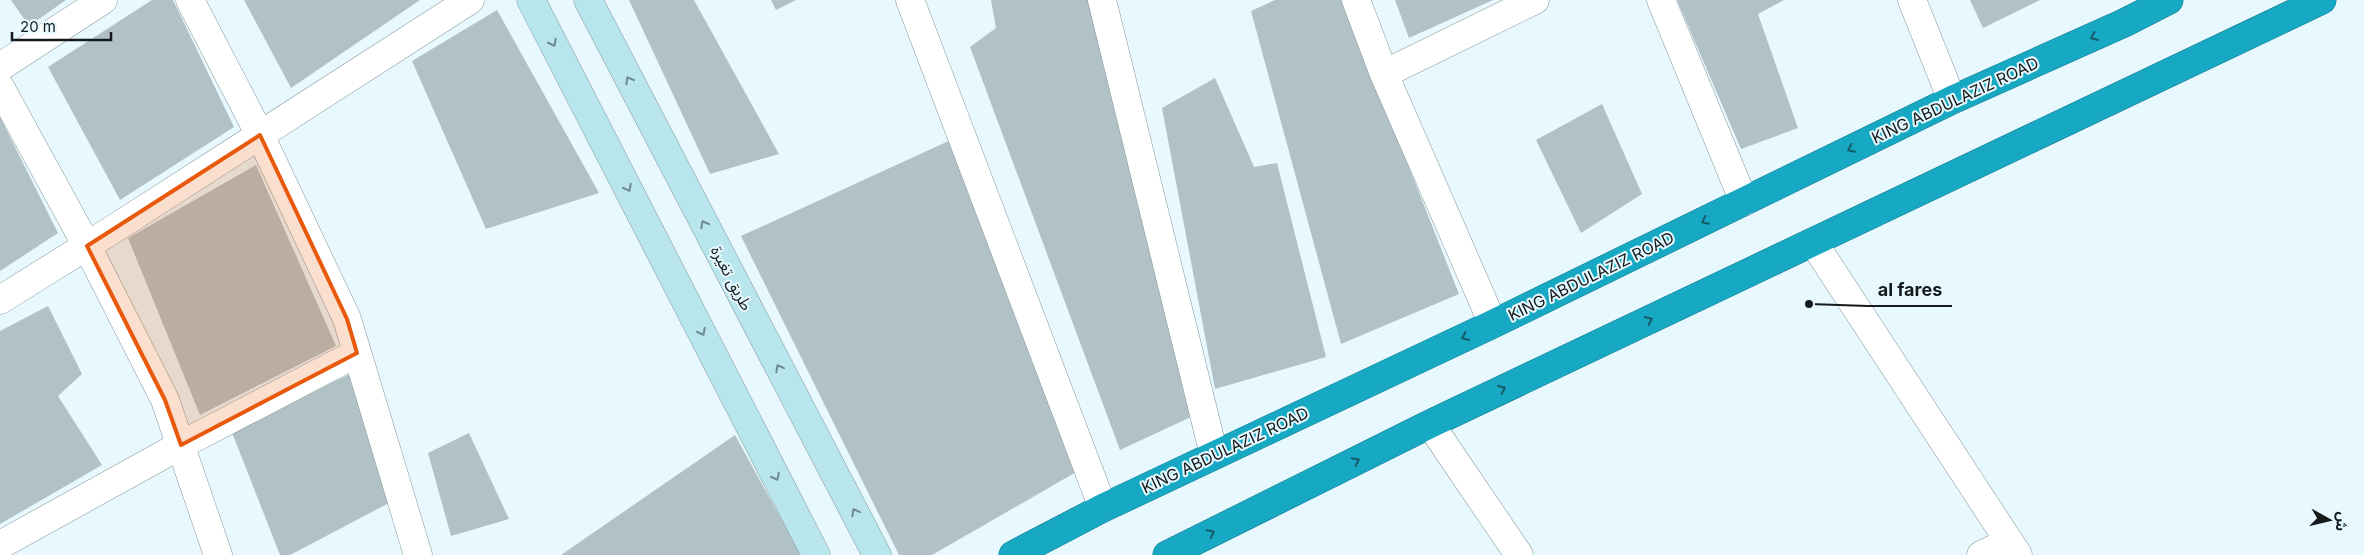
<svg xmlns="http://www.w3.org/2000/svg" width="2364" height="555" font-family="Inter,'Noto Sans Arabic',sans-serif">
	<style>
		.building { fill: #b1c2c7 }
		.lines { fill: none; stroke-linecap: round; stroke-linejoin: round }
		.street-casing { stroke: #86979b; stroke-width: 29 }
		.secondary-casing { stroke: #86979b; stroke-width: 29 }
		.highway-casing { stroke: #167789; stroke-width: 29 }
		.street { stroke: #fff; stroke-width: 28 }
		.secondary { stroke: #b9e5ed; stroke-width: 28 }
		.highway { stroke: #17a9c3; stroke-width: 28 }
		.oneway { stroke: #165b68 }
		.oneway2 { stroke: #6f8a8f }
		.marked { fill: #e8590c; fill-opacity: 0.2; stroke: #e8590c; stroke-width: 4; stroke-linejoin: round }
		.labels { text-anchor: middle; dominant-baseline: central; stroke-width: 4; stroke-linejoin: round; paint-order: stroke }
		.street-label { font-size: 16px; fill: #151b1d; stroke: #e7f9fe }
		.leader { fill: none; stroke: #151b1d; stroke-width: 2 }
		.callout-dot { fill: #151b1d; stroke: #e7f9fe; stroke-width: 2 }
		.callout-label { font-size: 18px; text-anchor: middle; font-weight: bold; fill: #151b1d; stroke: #e7f9fe; stroke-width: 4; stroke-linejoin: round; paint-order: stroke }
	</style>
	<rect width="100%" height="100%" fill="#e7f9fe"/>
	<!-- building -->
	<path class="building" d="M11 0H66L29 26Z
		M152 0H173L234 127 120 200 48 67Z
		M244 0H420L291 88Z
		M629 0H694L779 154 710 174Z
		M771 0H796L776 10Z
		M991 0H1088L1193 416 1120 450 970 47 996 28Z
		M1275 0H1343L1459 294 1341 344 1251 11Z
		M1395 0H1493L1409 38Z
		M1677 0H1784L1758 14 1798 128 1741 149Z
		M1970 0H2040L1983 28Z
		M497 10 599 193 486 229 412 61Z
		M1215 78 1254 167 1277 163 1326 357 1215 389 1162 108Z
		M1602 104 1642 194 1581 233 1536 140Z
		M0 117 58 233 0 271Z
		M953 139 1078 471 932 555H899L741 236Z
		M256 165 336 346 200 415 128 238Z
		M48 306 82 374 58 396 102 465 0 524V331Z
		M350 374 391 502 290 555H280L231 430Z
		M469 433 509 519 451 536 428 453Z
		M735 435 801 555H561Z"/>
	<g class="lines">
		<!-- street casing -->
		<g class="street-casing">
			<path id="street" d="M190 0 260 135 347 319 418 555
				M910 0 1103 508
				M1102 0 1214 455
				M1356 0 1384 74 1493 324
				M1661 0 1744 202
				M1912 0 1952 100
				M0 67 103 0
				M1384 74 1535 0
				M0 87 87 246 165 400 218 555
				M1813 242 2018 555
				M0 300 109 232 470 0
				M1430 424 1519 555
				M0 545 181 445 357 353
				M1981 555 2008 542"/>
		</g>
		<!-- secondary casing -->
		<g class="secondary-casing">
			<path id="secondary" d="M531 0 816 555
				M588 0 877 555"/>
		</g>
		<!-- highway casing -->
		<g class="highway-casing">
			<path id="highway" d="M1013 555 1103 508 1493 324 1952 100 2124 23 2169 0
				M1167 555 1430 424 2322 0"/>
		</g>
		<!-- street -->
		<use href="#street" class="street"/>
		<!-- secondary -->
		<use href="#secondary" class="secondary"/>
		<!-- highway -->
		<use href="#highway" class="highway"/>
	</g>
	<!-- one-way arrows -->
	<defs><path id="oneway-chevron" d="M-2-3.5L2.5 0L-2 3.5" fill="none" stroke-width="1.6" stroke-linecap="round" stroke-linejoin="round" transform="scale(1.25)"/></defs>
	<g class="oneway">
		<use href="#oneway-chevron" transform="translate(2094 37) rotate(156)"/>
		<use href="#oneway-chevron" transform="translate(1851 149) rotate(154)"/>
		<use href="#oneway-chevron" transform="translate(1705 221) rotate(154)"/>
		<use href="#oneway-chevron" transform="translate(1649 320) rotate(-25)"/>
		<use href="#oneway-chevron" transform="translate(1465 337) rotate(155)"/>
		<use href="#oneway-chevron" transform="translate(1502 389) rotate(-25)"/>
		<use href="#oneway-chevron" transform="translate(1356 461) rotate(-27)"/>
		<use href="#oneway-chevron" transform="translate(1211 533) rotate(-27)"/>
	</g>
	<g class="oneway2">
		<use href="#oneway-chevron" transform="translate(553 43) rotate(63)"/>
		<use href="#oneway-chevron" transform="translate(629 80) rotate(-118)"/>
		<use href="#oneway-chevron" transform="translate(628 188) rotate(63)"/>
		<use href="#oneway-chevron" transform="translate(704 224) rotate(-118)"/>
		<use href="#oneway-chevron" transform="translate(702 332) rotate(63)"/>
		<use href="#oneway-chevron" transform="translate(779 368) rotate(-118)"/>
		<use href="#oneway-chevron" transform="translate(776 477) rotate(63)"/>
		<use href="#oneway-chevron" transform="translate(855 512) rotate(-118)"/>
	</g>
	<!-- marked area -->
	<path class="marked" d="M260 135 347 319 357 353 181 445 165 400 87 246Z"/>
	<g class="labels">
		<!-- street labels -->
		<g class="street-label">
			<text transform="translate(1955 100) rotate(-25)">KING ABDULAZIZ ROAD</text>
			<text transform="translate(1591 276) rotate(-26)">KING ABDULAZIZ ROAD</text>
			<text transform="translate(732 278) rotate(62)">طريق تغيرة</text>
			<text transform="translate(1225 450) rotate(-25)">KING ABDULAZIZ ROAD</text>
		</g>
	</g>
	<!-- callouts -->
	<path class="leader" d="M1809 304L1868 306H1952"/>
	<circle class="callout-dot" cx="1809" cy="304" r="5"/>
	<g class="callout-label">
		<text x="1910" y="296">al fares</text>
	</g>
	<!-- north arrow -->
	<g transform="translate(2329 520) rotate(98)" stroke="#e7f9fe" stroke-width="4" paint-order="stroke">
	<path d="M0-4L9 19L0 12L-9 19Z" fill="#151b1d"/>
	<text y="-8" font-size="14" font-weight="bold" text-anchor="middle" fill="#151b1d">ش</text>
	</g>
	<!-- scale -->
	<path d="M12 32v8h99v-8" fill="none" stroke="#151b1d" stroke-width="2.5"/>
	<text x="20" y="32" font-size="15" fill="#151b1d" stroke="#e7f9fe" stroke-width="4" paint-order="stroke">20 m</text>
</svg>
